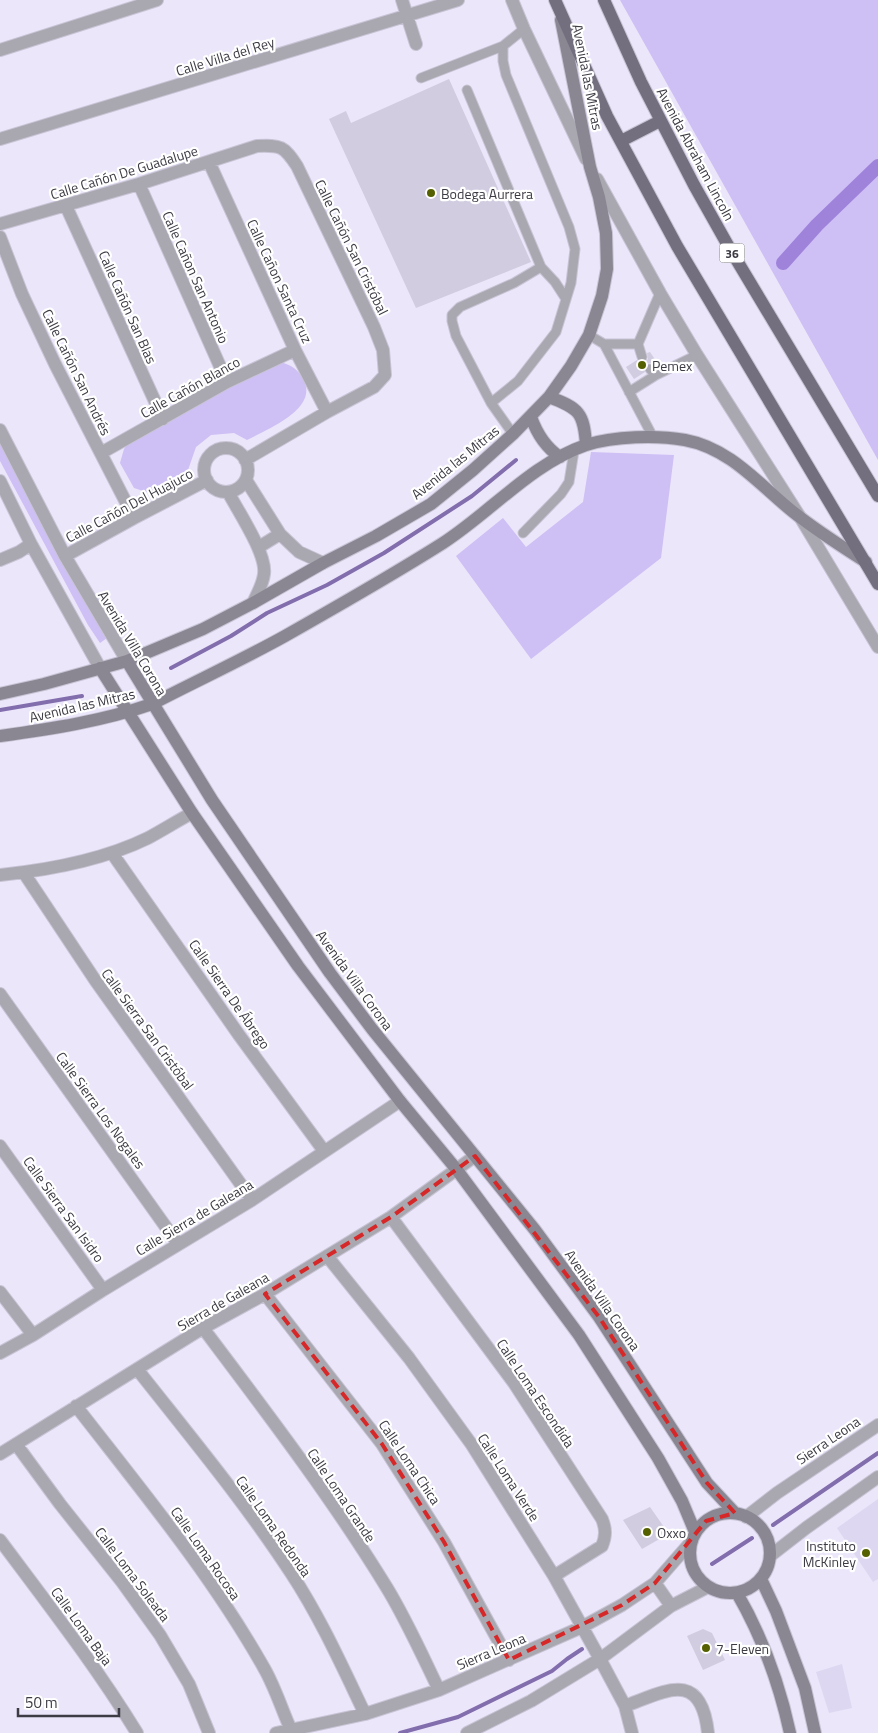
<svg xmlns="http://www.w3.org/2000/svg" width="878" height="1733" font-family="'Titillium Web',sans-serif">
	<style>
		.built { fill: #ded7f2 }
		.green { fill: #cebff5 }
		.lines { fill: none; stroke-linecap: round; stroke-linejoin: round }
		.stream { stroke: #826dad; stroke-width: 4 }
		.canal { stroke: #9f83db; stroke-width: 14 }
		.building { fill: #d1cce0 }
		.lane-casing { stroke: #c8c4d5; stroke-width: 11 }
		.street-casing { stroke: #c8c4d5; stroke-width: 14 }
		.secondary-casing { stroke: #c8c4d5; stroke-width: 14 }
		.primary-casing { stroke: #c8c4d5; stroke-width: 14 }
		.lane { stroke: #a9a7af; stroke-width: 9 }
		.street { stroke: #a9a7af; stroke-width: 12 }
		.secondary { stroke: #8a8793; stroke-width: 12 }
		.primary { stroke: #736f7f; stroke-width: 12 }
		.marked { fill: none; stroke: #d62828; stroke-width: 4; stroke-dasharray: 10 6; stroke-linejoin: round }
		.poi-dot { fill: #556000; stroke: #fff; stroke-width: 2 }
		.labels { text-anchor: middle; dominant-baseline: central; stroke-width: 4.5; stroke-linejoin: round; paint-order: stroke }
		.shield { fill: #fff; stroke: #77767b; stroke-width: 1 }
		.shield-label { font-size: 12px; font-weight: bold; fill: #3d3b43 }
		.street-label { font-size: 14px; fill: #3d3b43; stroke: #fff }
		.poi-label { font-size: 14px; fill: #3d3b43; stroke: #fff; text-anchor: start }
	</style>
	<rect width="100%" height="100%" fill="#ebe6fa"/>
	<!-- built -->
	<path class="built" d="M878 1499V1579L873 1582 837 1528Z
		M842 1664 852 1708 829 1713 816 1672Z"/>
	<!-- green -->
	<path class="green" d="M620 0H878V460Z
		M275 361C287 363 297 367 303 379 320 408 268 429 247 440L234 433 211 435 196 447 188 470 149 493 134 488 120 463 124 449 129 442Z
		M0 437 107 638 100 643 88 625 0 461Z
		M591 452 674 455 661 558 531 659 456 556 503 518 526 547 583 502Z"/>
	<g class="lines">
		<!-- stream -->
		<path class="stream" d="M171 668 231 636 267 613 327 585 384 553 472 496 516 460
			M0 710 82 696
			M773 1525 878 1453
			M712 1564 752 1538
			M400 1733 458 1717 552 1671 567 1659 582 1649"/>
		<!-- canal -->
		<path class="canal" d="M783 263 817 225 878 166"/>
	</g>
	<!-- building -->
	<path class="building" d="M449 79 531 262 416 308 329 119 346 111 351 123Z
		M650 352 658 364 655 366 651 363 646 364 644 368 645 372 634 379 626 367 637 360 640 363H644L648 359 647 353Z
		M650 1507 664 1527 663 1537 642 1549 623 1520Z
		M703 1629 712 1633 725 1660 703 1670 687 1636Z"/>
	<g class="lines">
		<!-- lane casing -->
		<g class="lane-casing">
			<path id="lane" d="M421 78 503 46
				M467 90 541 267
				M589 335 604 344H638
				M604 344 653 437
				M642 357 638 344 660 293
				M650 369 656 375 697 355
				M629 392 656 375
				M491 403 518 381 556 332 571 283 575 249 569 227 506 75 503 61V46L524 29
				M513 434 491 403 456 336 452 321V315L460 307 514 283 541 267 555 282 566 299
				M523 533 561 494 569 482 574 451"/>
		</g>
		<!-- street casing -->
		<g class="street-casing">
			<path id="street" d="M402 0 416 44
				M512 0 524 29 586 159
				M0 50 157 0
				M0 139 458 0
				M209 162 295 350 327 412
				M597 179 660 293 697 355 800 517 878 647
				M139 184 227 382
				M66 206 163 419
				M0 224 139 184 257 146C281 145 284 146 297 166L374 327 383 350 385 375 374 387 327 412 245 460
				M0 237 22 294 55 364 134 518
				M0 430 65 556 127 661
				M204 470a22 22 0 1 1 44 0a22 22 0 1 1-44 0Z
				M101 453 227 382 295 350
				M246 480 280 534 299 552 323 563
				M0 481 31 544 100 668
				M228 492C238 511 267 554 264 574 263 584 257 594 253 603
				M259 547 280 534
				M65 556 134 518 207 480
				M0 560 19 552 31 544
				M112 853 239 1035 324 1151
				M24 873 95 980 252 1200
				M0 875C49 870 103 860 148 838 163 830 177 821 192 813
				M0 994 178 1244
				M0 1146 103 1290
				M391 1217 514 1383 602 1519C606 1529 606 1536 602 1546L554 1576
				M327 1256 409 1358 472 1445 554 1576 600 1659 625 1706 632 1733
				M0 1292 33 1335
				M265 1294 382 1444 444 1542 509 1660
				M203 1328C267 1413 332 1498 387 1588 407 1621 422 1655 439 1690
				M0 1353 33 1335 103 1290 252 1200 400 1101
				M137 1369C189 1435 244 1501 291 1573 320 1617 342 1666 365 1714
				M76 1406C142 1491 211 1574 264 1668 275 1687 282 1710 291 1730
				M16 1444 60 1504 122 1582 160 1635 189 1684 209 1733
				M0 1454 137 1369 203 1328 265 1294 391 1217 475 1156
				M746 1517 777 1493 878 1425
				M0 1540C47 1603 96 1666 137 1733
				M770 1556 806 1528 878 1477
				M655 1583 671 1606
				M625 1706C666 1691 701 1669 708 1733
				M276 1733 365 1714 439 1690 582 1627 622 1605 655 1583 690 1543
				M467 1733 531 1701 600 1659 671 1606 708 1587"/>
		</g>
		<!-- secondary casing -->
		<g class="secondary-casing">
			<path id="secondary" d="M549 397C579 408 584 413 586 445
				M531 417C537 434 545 447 560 457
				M127 661 212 800 330 973 372 1029 535 1230 599 1317 707 1483 735 1513
				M100 668 192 813 298 966 400 1101 457 1170 579 1335 658 1458 682 1501 695 1532
				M0 694 44 684 127 661 203 629 253 603 323 563 376 536 431 504 473 470 513 434 549 397 571 366 589 335 602 296 607 269 606 233 599 197 590 167 561 20
				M0 736C51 729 103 721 152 704 196 681 242 660 285 636 338 606 391 576 443 543 491 512 531 464 586 445 614 436 657 435 685 440 734 449 764 491 801 518 822 534 844 548 866 562
				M690 1553a40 40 0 1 1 80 0a40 40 0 1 1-80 0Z
				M761 1579 776 1611 805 1688 815 1733
				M737 1593C763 1638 779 1682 790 1733"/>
		</g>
		<!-- primary casing -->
		<g class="primary-casing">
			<path id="primary" d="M555 0 607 116 677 246 878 584
				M604 0 641 82 694 185 730 249 878 496
				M621 141 660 121"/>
		</g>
		<!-- lane -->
		<use href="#lane" class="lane"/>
		<!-- street -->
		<use href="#street" class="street"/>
		<!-- secondary -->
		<use href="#secondary" class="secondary"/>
		<!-- primary -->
		<use href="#primary" class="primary"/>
	</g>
	<!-- marked area -->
	<path class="marked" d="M475 1156 599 1317 707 1483 735 1513 706 1521 655 1583 622 1605 509 1660 444 1542 382 1444 265 1294 391 1217Z"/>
	<!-- markers -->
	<g class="poi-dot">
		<circle cx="431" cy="193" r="5"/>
		<circle cx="642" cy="365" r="5"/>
		<circle cx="647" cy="1532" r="5"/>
		<circle cx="866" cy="1553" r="5"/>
		<circle cx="706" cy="1648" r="5"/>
	</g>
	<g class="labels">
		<!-- shield labels -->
		<rect class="shield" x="719.5" y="243.5" width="25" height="19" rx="4"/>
		<g class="shield-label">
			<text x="732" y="253">36</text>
		</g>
		<!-- street labels -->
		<g class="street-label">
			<text transform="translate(225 56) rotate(-17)">Calle Villa del Rey</text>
			<text transform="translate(588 77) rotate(79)">Avenida las Mitras</text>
			<text transform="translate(696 154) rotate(62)">Avenida Abraham Lincoln</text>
			<text transform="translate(124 172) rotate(-17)">Calle Cañón De Guadalupe</text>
			<text transform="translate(352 247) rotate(64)">Calle Cañón San Cristóbal</text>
			<text transform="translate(196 277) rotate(66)">Calle Cañon San Antonio</text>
			<text transform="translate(280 281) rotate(65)">Calle Cañon Santa Cruz</text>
			<text transform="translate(128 307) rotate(66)">Calle Cañón San Blas</text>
			<text transform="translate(77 372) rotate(64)">Calle Cañón San Andrés</text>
			<text transform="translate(190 387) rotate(-29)">Calle Cañón Blanco</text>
			<text transform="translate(455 462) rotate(-39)">Avenida las Mitras</text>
			<text transform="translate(129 505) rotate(-28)">Calle Cañón Del Huajuco</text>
			<text transform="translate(133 643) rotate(59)">Avenida Villa Corona</text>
			<text transform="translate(82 705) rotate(-13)">Avenida las Mitras</text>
			<text transform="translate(355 980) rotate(54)">Avenida Villa Corona</text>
			<text transform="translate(230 994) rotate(55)">Calle Sierra De Ábrego</text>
			<text transform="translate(148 1029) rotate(54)">Calle Sierra San Cristóbal</text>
			<text transform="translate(101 1110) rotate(54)">Calle Sierra Los Nogales</text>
			<text transform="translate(64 1209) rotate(54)">Calle Sierra San Isidro</text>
			<text transform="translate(194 1217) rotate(-31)">Calle Sierra de Galeana</text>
			<text transform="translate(603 1300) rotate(55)">Avenida Villa Corona</text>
			<text transform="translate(223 1301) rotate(-30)">Sierra de Galeana</text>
			<text transform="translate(536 1393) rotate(56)">Calle Loma Escondida</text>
			<text transform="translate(828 1440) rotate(-34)">Sierra Leona</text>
			<text transform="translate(410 1462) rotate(56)">Calle Loma Chica</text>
			<text transform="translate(509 1477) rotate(57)">Calle Loma Verde</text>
			<text transform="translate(342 1495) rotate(56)">Calle Loma Grande</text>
			<text transform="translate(274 1526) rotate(55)">Calle Loma Redonda</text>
			<text transform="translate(206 1553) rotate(55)">Calle Loma Rocosa</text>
			<text transform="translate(133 1574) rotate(53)">Calle Loma Soleada</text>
			<text transform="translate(82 1626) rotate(54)">Calle Loma Baja</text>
			<text transform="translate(491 1651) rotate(-23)">Sierra Leona</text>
		</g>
		<!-- poi labels -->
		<g class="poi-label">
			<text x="441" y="193">Bodega Aurrera</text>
			<text x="652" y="365">Pemex</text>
			<text x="657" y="1532">Oxxo</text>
			<text x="856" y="1545" text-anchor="end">Instituto<tspan x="856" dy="16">McKinley</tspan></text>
			<text x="716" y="1648">7-Eleven</text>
		</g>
	</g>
	<!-- scale -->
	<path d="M18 1708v8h101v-8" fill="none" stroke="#3d3b43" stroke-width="2.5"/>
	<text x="25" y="1708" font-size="15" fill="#3d3b43" stroke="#ffffff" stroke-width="4" paint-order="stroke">50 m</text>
</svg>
